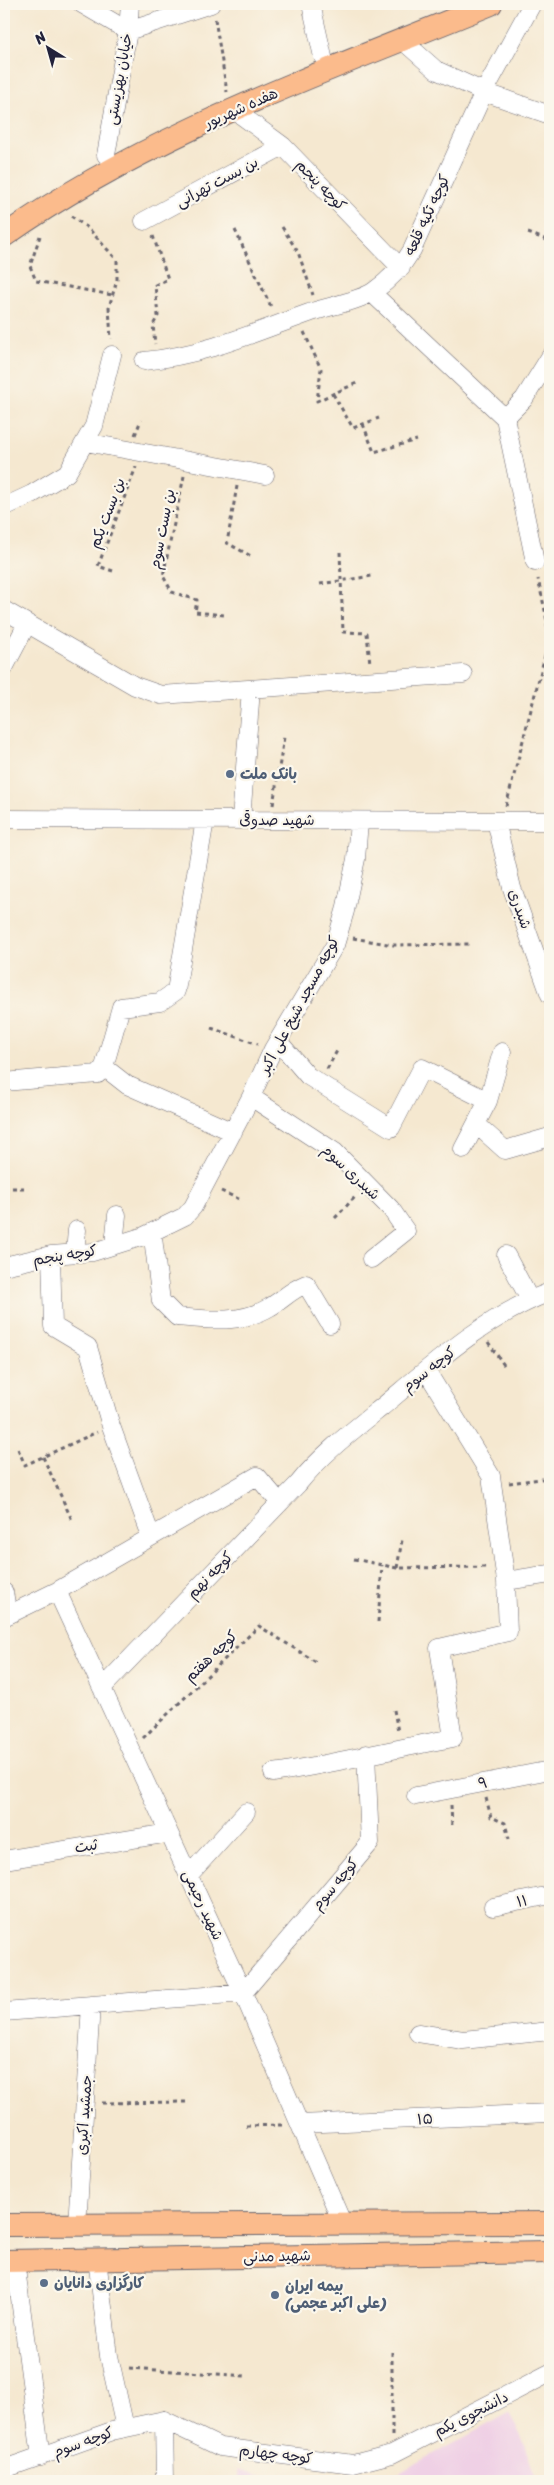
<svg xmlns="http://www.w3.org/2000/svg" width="554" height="2485" font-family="Sriracha,'Playpen Sans Arabic',sans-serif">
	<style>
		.built { fill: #efd0e5 }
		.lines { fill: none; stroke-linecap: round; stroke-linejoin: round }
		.minor-casing { stroke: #6c676f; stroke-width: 19 }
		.major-casing { stroke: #6c676f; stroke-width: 24 }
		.path { stroke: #6c676f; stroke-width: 3; stroke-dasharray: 4 4; stroke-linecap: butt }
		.minor { stroke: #fff; stroke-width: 18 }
		.major { stroke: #fbbb8c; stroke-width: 22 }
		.service-dot { fill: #5c6f8a; stroke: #fbf7ec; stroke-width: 2 }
		.labels { text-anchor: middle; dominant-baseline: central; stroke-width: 4.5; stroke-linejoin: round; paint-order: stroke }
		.street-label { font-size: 15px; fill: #22223b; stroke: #fbf7ec }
		.service-label { font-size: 15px; font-weight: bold; fill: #4e5e75; stroke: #fbf7ec; text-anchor: start }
	</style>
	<rect width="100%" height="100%" fill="#fbf7ec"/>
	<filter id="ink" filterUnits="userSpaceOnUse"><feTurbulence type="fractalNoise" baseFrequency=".02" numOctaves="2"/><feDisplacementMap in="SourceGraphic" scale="10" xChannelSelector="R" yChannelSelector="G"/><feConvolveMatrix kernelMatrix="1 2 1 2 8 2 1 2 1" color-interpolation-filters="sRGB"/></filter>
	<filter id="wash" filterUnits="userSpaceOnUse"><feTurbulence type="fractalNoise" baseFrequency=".0096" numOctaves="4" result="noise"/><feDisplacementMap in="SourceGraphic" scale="20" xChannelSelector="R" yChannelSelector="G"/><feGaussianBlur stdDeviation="1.12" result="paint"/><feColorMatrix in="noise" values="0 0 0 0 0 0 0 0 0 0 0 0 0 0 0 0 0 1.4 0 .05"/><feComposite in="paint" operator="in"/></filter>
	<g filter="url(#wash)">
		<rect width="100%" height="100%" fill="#f5e8d0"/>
		<!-- built -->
		<path class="built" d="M509 2413 520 2433 537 2481H384Z
			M238 2469 278 2481H238Z"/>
	</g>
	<g filter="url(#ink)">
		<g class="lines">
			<!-- minor casing -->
			<g class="minor-casing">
				<path id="minor" d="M82 4 128 31 211 4
					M311 4 323 57
					M402 40 436 70 484 92 550 115
					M234 110 283 146 401 268
					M106 155 128 31 130 4
					M144 221 283 146
					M372 293 505 418 535 562
					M144 361C205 355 253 333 309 313 325 307 360 301 374 291 390 280 402 267 412 250L484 92 532 4
					M505 418 524 399 550 357
					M85 442 265 475
					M4 507 32 494 67 473 94 426 112 355
					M4 610 135 686 161 695 463 674
					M4 668 27 624
					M4 819 550 821
					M241 820 251 689
					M496 821 512 888 550 995
					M278 1041 308 1076 391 1128 422 1068 488 1101
					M104 1067 127 1085 233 1132
					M4 1082 98 1074 104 1067 121 1007 160 1002 176 991 205 820
					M251 1097 335 1152 391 1209 406 1231 371 1259
					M476 1124 505 1150 550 1137
					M463 1149 488 1101 502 1052
					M144 1236 185 1216 193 1207 251 1097 273 1049 335 945 345 911 356 859 359 821
					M114 1245 117 1215
					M75 1253 77 1230
					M51 1255 53 1326 88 1347 111 1426 151 1536
					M506 1255 530 1300
					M4 1266 51 1255 93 1252 144 1236 153 1238 161 1301 177 1317C208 1320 242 1324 270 1307 284 1299 289 1291 306 1284L330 1324
					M506 1581 550 1574
					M57 1591 243 1993 342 2222
					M4 1592 8 1615
					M4 1617 57 1591 257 1476 280 1503
					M102 1688 298 1484C322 1454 352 1431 382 1407 433 1364 486 1316 550 1292
					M273 1773C333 1764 393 1749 453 1738L439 1648 508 1632 506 1581 491 1476 426 1370
					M416 1796 550 1770
					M4 1860 169 1833
					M189 1875 246 1812
					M493 1907 550 1895
					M4 2012 243 1993 370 1843 366 1754
					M418 2033 463 2040 550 2031
					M300 2124 550 2113
					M77 2225 91 2005
					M97 2259 109 2356 125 2428
					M15 2261 41 2457
					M164 2420 220 2447 353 2464 392 2454 550 2373
					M164 2420 165 2481
					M4 2469 112 2431 164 2420"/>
			</g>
			<!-- major casing -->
			<g class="major-casing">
				<path id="major" d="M4 236C151 132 326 72 491 4
					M4 2225 550 2223
					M4 2261 550 2252"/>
			</g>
			<!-- path -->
			<path class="path" d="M215 19 227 92
				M71 216 88 228 117 260V280L109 307 111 339
				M282 227 298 252 313 295
				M235 230 272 309
				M528 233 550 241
				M40 236 30 266 36 281 112 295
				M153 236 168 279 155 285 158 316 153 325 155 344
				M304 332 321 369 317 401 359 382
				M333 394 353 428 379 418
				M363 424 374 452 417 440
				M135 435 141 420
				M184 476 163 576 172 592 197 600 195 612 224 615
				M237 486 227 543 251 556
				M340 552 343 632 367 633 370 664
				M113 571 98 566 136 467
				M320 584 372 576
				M273 805 284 737
				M506 806 549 640 546 615 538 579
				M353 938 393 945 470 944
				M211 1028 258 1044
				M327 1069 338 1049
				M4 1188H27
				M221 1191 239 1199
				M335 1218 355 1197
				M488 1342 506 1368
				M18 1449 25 1465 97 1432
				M43 1457 72 1520
				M509 1483 550 1478
				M354 1559 397 1568 489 1567
				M397 1568 402 1540
				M378 1622 382 1565
				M394 1710 398 1732
				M143 1738 259 1626 316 1662
				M486 1798 491 1817 505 1823 509 1839
				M451 1805 452 1827
				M102 2103 188 2102
				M246 2126 282 2125
				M129 2368 246 2376
				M392 2436V2350"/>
			<!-- minor -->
			<use href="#minor" class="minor"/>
			<!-- major -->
			<use href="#major" class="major"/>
		</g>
	</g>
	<!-- markers -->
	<g class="service-dot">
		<circle cx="230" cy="774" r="5"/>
		<circle cx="44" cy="2283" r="5"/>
		<circle cx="275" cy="2295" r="5"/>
	</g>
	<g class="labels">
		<!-- street labels -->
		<g class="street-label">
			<text transform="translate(119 79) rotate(-80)">خیابان بهزیستی</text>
			<text transform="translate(241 108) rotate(-24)">هفده شهریور</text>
			<text transform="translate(217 182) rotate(-28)">بن بست تهرانی</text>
			<text transform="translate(321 185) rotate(46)">کوچه پنجم</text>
			<text transform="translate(427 215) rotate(-65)">کوچه تکیه قلعه</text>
			<text transform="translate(107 513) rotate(-69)">بن بست یکم</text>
			<text transform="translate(162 529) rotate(-79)">بن بست سوم</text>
			<text x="277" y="820">شهید صدوقی</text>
			<text transform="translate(520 909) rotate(71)">شبدری</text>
			<text transform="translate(299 1005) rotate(-62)">کوچه مسجد شیخ علی اکبر</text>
			<text transform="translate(351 1172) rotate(43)">شبدری سوم</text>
			<text transform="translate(65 1255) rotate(-9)">کوچه پنجم</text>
			<text transform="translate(429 1369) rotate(-38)">کوچه سوم</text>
			<text transform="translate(210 1575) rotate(-46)">کوچه نهم</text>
			<text transform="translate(211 1656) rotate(-44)">کوچه هفتم</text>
			<text transform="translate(483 1783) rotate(-11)">۹</text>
			<text transform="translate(86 1846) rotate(-9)">ثبت</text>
			<text transform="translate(335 1884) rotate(-50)">کوچه سوم</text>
			<text transform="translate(522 1901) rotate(-12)">۱۱</text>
			<text transform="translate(203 1905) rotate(65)">شهید رحیمی</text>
			<text transform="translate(84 2115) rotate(-86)">جمشید اکبری</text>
			<text transform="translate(425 2119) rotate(-3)">۱۵</text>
			<text transform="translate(277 2256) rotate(-1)">شهید مدنی</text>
			<text transform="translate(471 2414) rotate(-27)">دانشجوی یکم</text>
			<text transform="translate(83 2442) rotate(-20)">کوچه سوم</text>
			<text transform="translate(276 2454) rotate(7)">کوچه چهارم</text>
		</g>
		<!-- service labels -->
		<g class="service-label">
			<text x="240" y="774">بانک ملت</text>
			<text x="54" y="2283">کارگزاری دانایان</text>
			<text x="285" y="2286">بیمه ایران<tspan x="285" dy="17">(علی اکبر عجمی)</tspan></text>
		</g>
	</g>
	<!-- margin -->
	<rect width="554" height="2485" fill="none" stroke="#fbf7ec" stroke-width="20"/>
	<!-- north arrow -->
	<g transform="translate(48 48) rotate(323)" stroke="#fbf7ec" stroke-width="4" paint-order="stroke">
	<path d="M0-4L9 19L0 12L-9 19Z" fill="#22223b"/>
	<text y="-8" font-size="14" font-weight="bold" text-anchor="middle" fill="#22223b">N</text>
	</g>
</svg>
